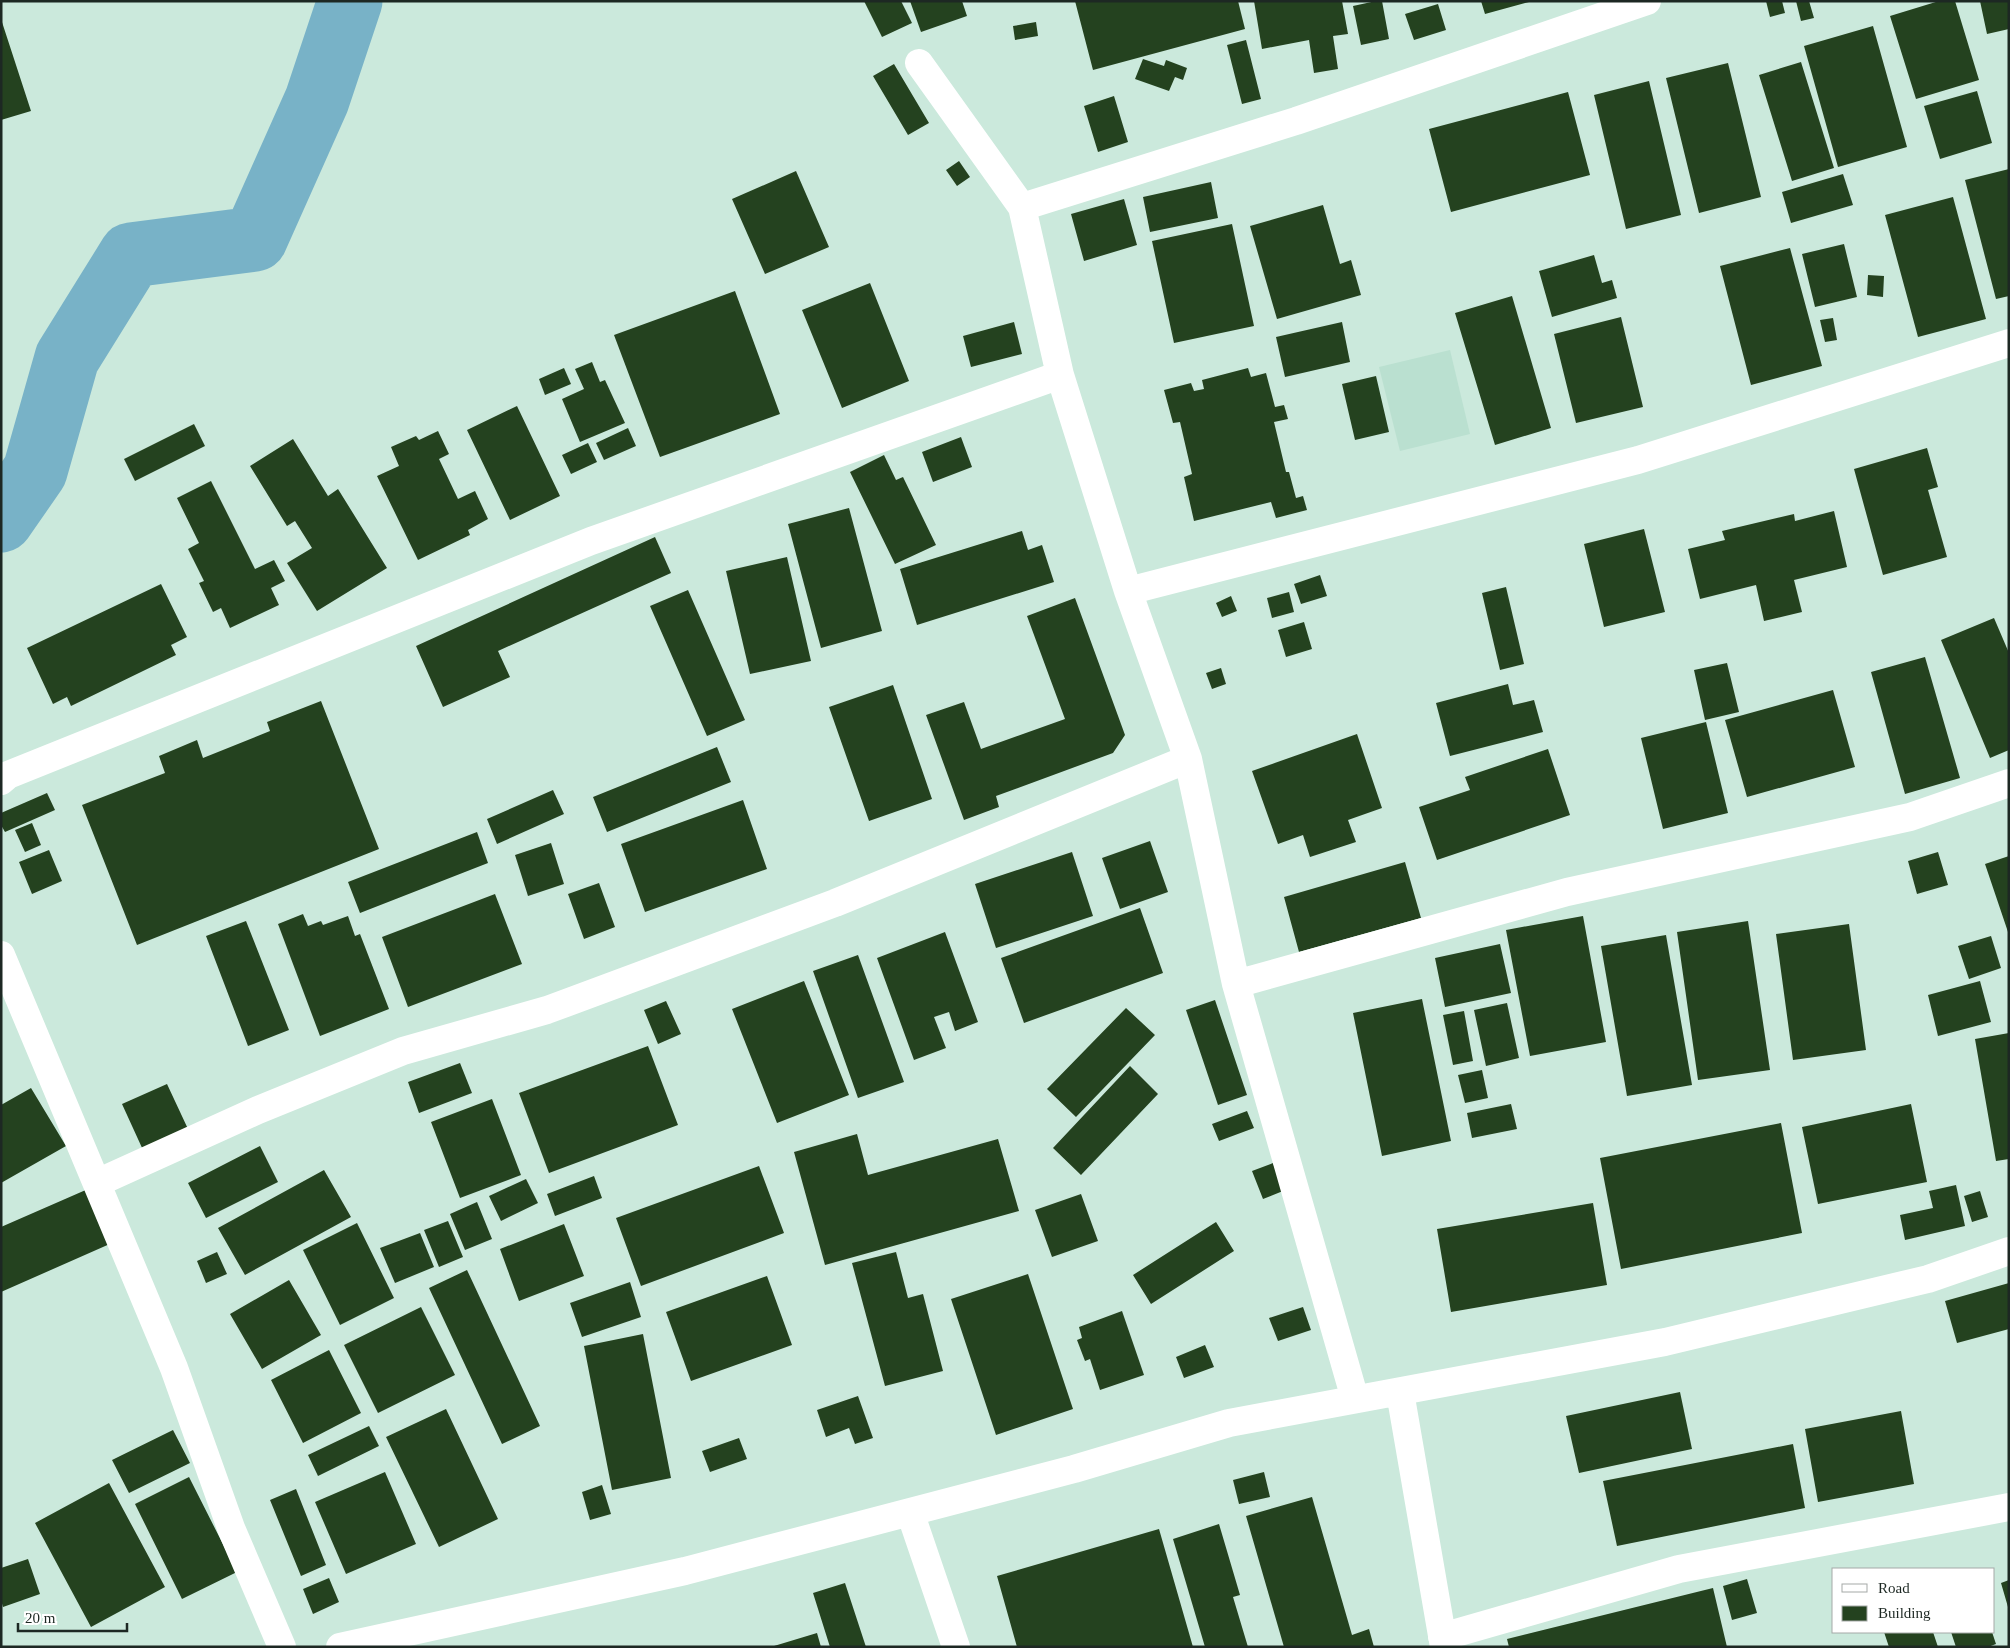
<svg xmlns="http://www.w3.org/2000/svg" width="2010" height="1648" font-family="Georgia,serif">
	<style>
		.built { fill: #bae0d0 }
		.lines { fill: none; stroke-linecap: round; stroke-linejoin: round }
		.river { stroke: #78b2c7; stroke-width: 65 }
		.building { fill: #24421f }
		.street { stroke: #fff; stroke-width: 28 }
	</style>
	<rect width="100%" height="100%" fill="#cbe9dc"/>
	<!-- built -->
	<path class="built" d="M1450 350 1470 434 1400 451 1379 367Z"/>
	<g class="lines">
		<!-- river -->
		<path class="river" d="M1 520 35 471 67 358 131 255 255 239 317 100 350 1"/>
	</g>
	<!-- building -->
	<path class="building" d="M864 1H901L912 23 882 37Z
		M910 1H962L967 16 921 32Z
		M1075 1H1238L1245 29 1093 70Z
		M1254 1H1342L1348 34 1333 36 1338 69 1314 73 1309 40 1262 49Z
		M1376 1H1382L1389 39 1361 45 1353 6Z
		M1481 1H1529V2L1485 14Z
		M1766 1H1782L1785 13 1770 17Z
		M1796 1H1809L1814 18 1801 21Z
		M1939 1H1955L1979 80 1916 99 1890 16Z
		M1980 1H2009V29L1987 34Z
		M1438 4 1446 30 1414 40 1405 14Z
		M1 19 31 111 1 120Z
		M1036 22 1038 36 1015 40 1013 26Z
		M1873 26 1907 147 1838 167 1804 46Z
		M1246 40 1261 99 1242 104 1227 45Z
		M1143 59 1164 66 1166 60 1187 68 1183 80 1175 77 1169 91 1135 79Z
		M1801 62 1834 168 1792 181 1759 75Z
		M1728 63 1761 197 1699 213 1666 78Z
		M894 64 929 123 908 135 873 76Z
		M1649 81 1681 215 1626 229 1594 95Z
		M1977 91 1992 143 1940 159 1924 106Z
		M1568 92 1590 175 1451 212 1429 129Z
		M1114 96 1128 142 1098 152 1084 106Z
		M959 161 970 177 957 186 946 170Z
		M2009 169V296L1996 299 1965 180Z
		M796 171 829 247 765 274 732 199Z
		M1843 174 1853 205 1791 223 1782 192Z
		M1211 182 1218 218 1150 232 1143 197Z
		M1953 197 1986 319 1918 337 1885 215Z
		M1124 199 1137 245 1084 261 1071 214Z
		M1323 205 1340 264 1351 260 1361 295 1277 319 1250 226Z
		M1232 224 1254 326 1174 343 1152 241Z
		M1844 244 1857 297 1815 307 1802 254Z
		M1790 248 1822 366 1751 385 1720 266Z
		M1594 255 1602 283 1612 280 1617 298 1552 317 1539 271Z
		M1868 275 1884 276 1883 297 1867 295Z
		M870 283 909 381 842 408 802 310Z
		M735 291 780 414 660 457 614 335Z
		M1512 296 1551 428 1495 445 1455 313Z
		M1621 317 1643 407 1576 423 1554 334Z
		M1833 318 1837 340 1825 342 1820 320Z
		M1014 322 1022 354 971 367 963 336Z
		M1342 322 1350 362 1285 377 1276 337Z
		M592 362 600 382 605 380 625 423 580 442 562 399 584 389 575 369Z
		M564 368 571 384 545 395 539 379Z
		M1248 368 1251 377 1266 373 1275 407 1284 405 1288 419 1274 422 1286 472H1289L1296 498 1303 496 1307 510 1276 518 1271 502 1194 521 1184 477 1192 474 1180 422 1173 423 1164 390 1191 383 1194 391 1204 389 1202 380Z
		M1376 376 1389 432 1355 440 1342 384Z
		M517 406 560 496 510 520 467 430Z
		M194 424 205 446 135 481 124 459Z
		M628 428 636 446 604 460 596 443Z
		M438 431 449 454 439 459 458 499 475 491 488 519 468 530 470 535 418 560 377 476 399 466 391 447 416 436 419 440Z
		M961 437 972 467 933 482 922 452Z
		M293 439 328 496 338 489 387 568 317 611 287 563 312 548 295 521 287 526 250 466Z
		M588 443 597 462 571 474 562 455Z
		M1927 448 1938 487 1928 490 1947 557 1883 575 1854 469Z
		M884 455 896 480 903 477 936 545 895 564 850 472Z
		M211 481 255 569 274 560 285 581 271 588 279 605 230 628 221 608 213 612 199 583 204 581 188 549 199 543 177 498Z
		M849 508 882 631 821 648 788 524Z
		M1834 511 1847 567 1794 580 1802 612 1764 621 1756 585 1700 599 1688 549 1725 540 1722 531 1794 514 1795 521Z
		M1644 529 1665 612 1604 627 1584 544Z
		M1022 531 1028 550 1042 545 1054 582 917 625 900 569Z
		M655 537 671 573 498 651 510 677 443 707 416 646Z
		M787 557 811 661 750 674 726 571Z
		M1320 575 1327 596 1301 604 1294 584Z
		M161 584 187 637 171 645 176 655 71 706 67 697 53 704 27 648Z
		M1506 587 1524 664 1500 670 1482 593Z
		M688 590 745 720 707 736 650 606Z
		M1289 592 1294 612 1272 618 1267 598Z
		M1231 596 1237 611 1222 617 1216 603Z
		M1075 598 1125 735 1113 753 996 796 999 807 964 820 926 715 964 702 981 749 1065 719 1027 616Z
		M1994 618 2009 653V750L1990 758 1941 640Z
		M1304 622 1312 649 1286 657 1278 630Z
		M1925 657 1960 778 1905 794 1871 672Z
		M1727 663 1739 712 1705 720 1694 670Z
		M1221 668 1226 684 1212 689 1206 673Z
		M1508 684 1513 705 1534 700 1543 732 1450 756 1436 703Z
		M893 685 932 799 869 821 829 707Z
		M1833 690 1855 767 1747 797 1725 720Z
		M321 701 379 849 137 945 82 805 165 773 159 756 197 740 203 758 270 731 267 722Z
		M1706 722 1728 813 1663 829 1641 738Z
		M1357 734 1382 808 1348 820 1356 842 1310 857 1303 835 1278 844 1252 771Z
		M717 747 731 782 607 832 593 797Z
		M1548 749 1570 815 1437 860 1419 807 1470 790 1465 777Z
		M553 790 564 814 497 844 487 819Z
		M47 793 55 810 5 832 1 825V813Z
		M743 800 767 869 645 912 621 844Z
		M32 823 41 845 25 852 15 830Z
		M477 832 488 863 360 913 348 882Z
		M1150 841 1168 892 1120 909 1102 858Z
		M551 843 564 884 528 896 515 855Z
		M49 850 62 881 32 894 19 862Z
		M1072 852 1093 916 996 948 975 884Z
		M1938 852 1948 885 1917 894 1908 861Z
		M2009 856V932H2008L1985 864Z
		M1405 862 1421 918 1299 952 1284 897Z
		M599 883 615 927 584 939 568 894Z
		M495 894 522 964 408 1007 382 937Z
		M1140 908 1163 973 1024 1023 1001 958Z
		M303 914 308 926 321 921 323 925 348 916 355 936 360 934 389 1009 320 1036 278 924Z
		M1583 916 1606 1042 1530 1056 1506 930Z
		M246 921 289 1030 248 1046 206 936Z
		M1748 921 1770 1070 1698 1080 1677 932Z
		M1849 924 1866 1050 1793 1060 1776 934Z
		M945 932 978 1022 955 1031 949 1012 934 1017 946 1048 914 1060 877 958Z
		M1666 935 1692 1085 1627 1096 1601 946Z
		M1991 936 2001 968 1969 979 1958 946Z
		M1500 944 1511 993 1445 1007 1435 958Z
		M858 955 904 1082 858 1098 813 971Z
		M804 981 849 1095 777 1123 732 1009Z
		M1980 981 1991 1022 1938 1036 1928 995Z
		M1422 999 1451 1141 1382 1156 1353 1013Z
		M1215 1000 1247 1095 1218 1105 1186 1010Z
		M666 1001 681 1034 658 1044 644 1010Z
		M1507 1003 1519 1058 1486 1066 1474 1010Z
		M1126 1008 1155 1035 1076 1117 1047 1089Z
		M1464 1011 1473 1061 1453 1065 1443 1015Z
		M2009 1033V1159L1996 1161 1975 1039Z
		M648 1046 678 1125 549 1173 519 1093Z
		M460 1063 472 1093 419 1113 408 1082Z
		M1130 1066 1158 1094 1081 1175 1053 1148Z
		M1482 1070 1488 1098 1465 1103 1458 1075Z
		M167 1084 188 1129 143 1150 122 1104Z
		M31 1088 66 1146 1 1183V1105Z
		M492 1099 521 1175 460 1198 431 1122Z
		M1511 1104 1517 1129 1472 1138 1467 1113Z
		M1911 1104 1927 1182 1818 1204 1802 1127Z
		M1247 1111 1254 1128 1219 1141 1212 1124Z
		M1781 1123 1802 1233 1621 1269 1600 1158Z
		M857 1134 868 1175 998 1139 1019 1211 825 1265 794 1152Z
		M260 1146 278 1182 206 1218 188 1183Z
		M1273 1163 1283 1191 1263 1199 1252 1171Z
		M759 1166 784 1233 641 1286 616 1218Z
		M324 1170 351 1217 245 1275 218 1228Z
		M594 1176 602 1198 555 1216 547 1194Z
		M526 1179 538 1203 501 1221 489 1196Z
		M1956 1185 1965 1226 1905 1240 1900 1215 1933 1208 1929 1191Z
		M88 1189 112 1243 1 1292V1227Z
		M1980 1191 1988 1217 1972 1222 1964 1196Z
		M1081 1194 1098 1241 1052 1257 1035 1210Z
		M477 1202 492 1239 465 1250 450 1214Z
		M1593 1203 1607 1285 1451 1312 1437 1229Z
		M448 1221 463 1257 439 1267 424 1230Z
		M1216 1222 1234 1251 1151 1304 1133 1275Z
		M357 1223 394 1298 340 1325 303 1250Z
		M564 1224 584 1276 519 1301 500 1249Z
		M420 1233 434 1267 395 1283 380 1248Z
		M217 1252 227 1274 206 1283 197 1261Z
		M896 1252 908 1298 923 1294 943 1371 885 1386 852 1263Z
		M467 1270 540 1426 502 1444 429 1288Z
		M1028 1274 1073 1409 996 1435 951 1299Z
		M767 1276 792 1345 691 1381 666 1312Z
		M289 1280 321 1335 262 1369 230 1314Z
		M630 1282 641 1317 582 1337 570 1303Z
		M2009 1283V1329L1957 1343 1945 1301Z
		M421 1307 455 1375 378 1413 344 1345Z
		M1303 1307 1311 1330 1278 1341 1269 1318Z
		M1122 1311 1144 1375 1100 1390 1090 1359 1085 1361 1077 1340 1082 1338 1079 1327Z
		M643 1334 671 1478 612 1490 584 1346Z
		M1205 1345 1214 1367 1184 1378 1176 1357Z
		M329 1350 361 1413 303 1443 271 1380Z
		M1680 1392 1692 1449 1579 1473 1566 1416Z
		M858 1396 873 1438 855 1444 849 1428 826 1437 817 1410Z
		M446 1409 498 1519 439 1547 386 1437Z
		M1901 1411 1914 1484 1818 1502 1805 1429Z
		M369 1426 379 1446 318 1476 308 1455Z
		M173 1430 190 1463 129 1493 112 1460Z
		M739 1438 747 1459 710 1472 702 1451Z
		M1793 1444 1805 1508 1617 1546 1603 1481Z
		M385 1472 416 1544 346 1574 315 1502Z
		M1264 1472 1270 1497 1239 1504 1233 1480Z
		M189 1477 237 1572 182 1599 135 1504Z
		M109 1483 165 1587 91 1627 35 1523Z
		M602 1485 611 1514 590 1520 582 1492Z
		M296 1489 326 1565 301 1576 270 1500Z
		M1312 1497 1352 1635 1369 1629 1374 1647H1284L1246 1516Z
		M1219 1524 1240 1595 1233 1597 1248 1647H1205L1173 1539Z
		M1159 1529 1193 1647H1017L997 1576Z
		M28 1559 40 1594 3 1607 1 1600V1568Z
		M329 1578 339 1602 313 1614 303 1589Z
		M1747 1579 1757 1613 1732 1620 1723 1586Z
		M2009 1580V1607H2008L2001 1583Z
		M845 1583 866 1647H830L813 1593Z
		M1713 1588 1727 1647H1509L1507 1639Z
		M1884 1632H1933L1938 1647H1889Z
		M1951 1632H1992L1996 1644 1988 1647H1956Z
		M817 1633 821 1647H774V1646Z"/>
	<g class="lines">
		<!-- street -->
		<path class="street" d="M919 63 1022 207 1060 375 1128 591 1188 759 1236 984 1355 1399
			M1022 207 1296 121 1647 1
			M1128 591 1638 460 2009 343
			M1 781 8 775 591 541 1060 375
			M1 955 174 1368 231 1528 282 1647
			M1236 984 1567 892 1910 817 2009 783
			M97 1183 258 1110 403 1051 547 1010 835 903 1188 759
			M1400 1392 1444 1647
			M910 1512 956 1647
			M1442 1637 1679 1569 2009 1507
			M340 1647 685 1571 1074 1469 1229 1423 1665 1342 1928 1279 2009 1251"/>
	</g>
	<!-- border -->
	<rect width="2010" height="1648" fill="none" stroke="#1d2823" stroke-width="5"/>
	<!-- legend -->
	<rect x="1832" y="1568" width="162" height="65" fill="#ffffff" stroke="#a5a9a7"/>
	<rect x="1842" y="1584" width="25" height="8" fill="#ffffff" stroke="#a5a9a7"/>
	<text x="1878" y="1593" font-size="15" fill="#1d2823">Road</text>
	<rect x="1842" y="1606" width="25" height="15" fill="#24421f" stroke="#a5a9a7"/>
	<text x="1878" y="1618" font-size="15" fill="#1d2823">Building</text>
	<!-- scale -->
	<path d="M18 1623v8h109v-8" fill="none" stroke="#1d2823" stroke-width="2.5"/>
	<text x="25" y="1623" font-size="15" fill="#1d2823" stroke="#ffffff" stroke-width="4" paint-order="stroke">20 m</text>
</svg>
